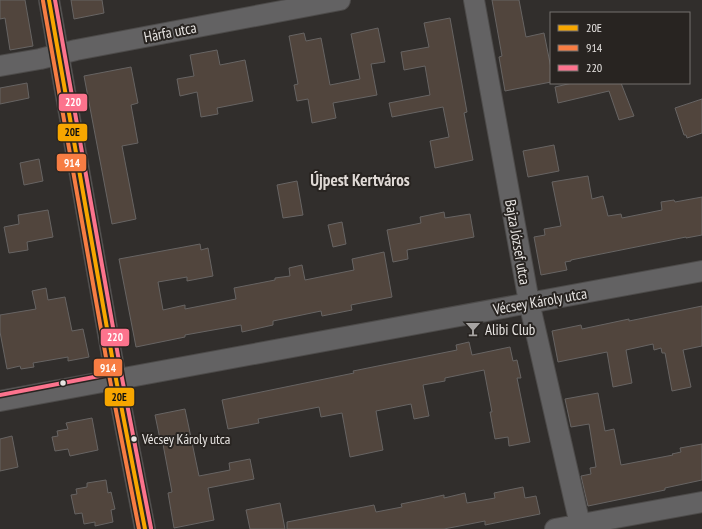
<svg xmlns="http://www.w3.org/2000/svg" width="702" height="529" font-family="'PT Sans Narrow',sans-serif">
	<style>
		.building { fill: #51453d; stroke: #676463 }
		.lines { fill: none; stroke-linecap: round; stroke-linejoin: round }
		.minor-casing { stroke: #4d4b4a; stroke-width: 22 }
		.minor { stroke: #636263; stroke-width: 20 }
		.bus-1-casing { stroke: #282421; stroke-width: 7 }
		.bus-2-casing { stroke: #282421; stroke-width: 7 }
		.bus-3-casing { stroke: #282421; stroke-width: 7 }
		.bus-1 { stroke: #f7a600; stroke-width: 4 }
		.bus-2 { stroke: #f77d43; stroke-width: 4 }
		.bus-3 { stroke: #fc738d; stroke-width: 4 }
		.bus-dot { fill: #e7e4e2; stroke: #282421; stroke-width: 1.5 }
		.labels { text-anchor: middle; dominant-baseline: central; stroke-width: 4; stroke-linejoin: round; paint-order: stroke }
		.bus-label { font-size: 14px; fill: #e7e4e2; stroke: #282421; text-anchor: start }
		.street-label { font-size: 15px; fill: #e7e4e2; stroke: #282421 }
		.poi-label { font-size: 15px; fill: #e7e4e2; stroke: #282421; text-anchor: start }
		.quarter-label { font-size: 17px; font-weight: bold; fill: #dfd9d5; stroke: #282421 }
		.line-badge { stroke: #282421; stroke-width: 1.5 }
		.badge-label { font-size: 11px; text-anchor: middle; font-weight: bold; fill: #fff }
		.pale-badge-label { font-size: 11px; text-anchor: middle; font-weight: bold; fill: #111 }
	</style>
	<rect width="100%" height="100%" fill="#312e2c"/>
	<!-- building -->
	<path class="building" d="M0 0H25L33 46 10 50 5 18 0 19Z
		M71 0H102L104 13 74 19Z
		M492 0H519L526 37 544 33 551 68V82L505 91 499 57 502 56Z
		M450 18 467 112 464 113 473 160 435 168 430 141 449 137 443 107 392 117 389 103 430 95 425 66 404 70 401 52 429 47 424 23Z
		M378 28 385 62 371 64 377 95 333 103 336 118 312 123 308 99 297 101 294 85 298 84 289 36 304 33 306 41 321 38 330 85 360 79 351 34Z
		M217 50 220 65 245 60 253 101 217 108 218 114 201 117 197 92 180 96 177 79 194 76 190 55Z
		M131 67 138 103 131 105 138 143 122 146 136 219 112 224 84 76Z
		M27 83 29 98 0 104V88Z
		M572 83H621L634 116 619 120 609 91 558 103 555 87Z
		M702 99V133L687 138 686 135H684L675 108Z
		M554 145 559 171 528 177 523 151Z
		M39 159 43 181 24 185 20 163Z
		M588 176 592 199 603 196 608 216 621 214 622 218 662 210 661 202 674 200 675 202 702 197V235L686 238V237L571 260V261L565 262 567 270 541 275 534 237 545 235 544 229 561 226 552 182Z
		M297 181 303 215 283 218 277 185Z
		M48 210 53 237 27 242 28 250 9 253 4 227 19 224 18 215Z
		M444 212 445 218 470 214 474 237 407 250 408 259 393 262 387 230 421 223 420 217Z
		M342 222 346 244 333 247 328 225Z
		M200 244 201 250 208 248 213 276 187 281V277L158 282 163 310 185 305V309L236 299 234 288 275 280V278L290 276 289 268 302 265 305 280 354 270 352 259 384 252 392 297 351 305 352 310 322 316 321 311 273 321V325L242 332 241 325 185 335V337L136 347 119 259Z
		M46 288 48 300 65 297 72 331 83 329 89 357 68 361V357L33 363 34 367 21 369 20 366 7 369 0 332V315L36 309 32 291Z
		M702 306V346L683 350 691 387 672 391 665 353H662L661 348 654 350 653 344 626 350 632 383 613 387 607 352 558 362 552 331 581 325 582 329 629 319V321Z
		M469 342 472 355 510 347 513 361 517 360 521 378H517L530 442 509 446 508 437 495 439 490 412H492L484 370 445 378V381L423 385 429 416 414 419 411 404 376 411 383 450 350 457 342 413 321 417 319 407 258 419 259 423 228 429 222 400 354 373 353 371 457 350 456 345Z
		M598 393 605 431 614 429 621 465 673 455 672 454 681 452 680 448 702 444V480L665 488V490L588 506 581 476 591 474 590 468 596 467 589 424 571 427 565 399Z
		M185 409 199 476 230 470 229 463 250 459 254 479 208 488 214 520 174 528 168 493 172 492 162 439H160L155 415Z
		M92 418 98 450 70 456 68 449 55 451 52 437 58 436 57 431 68 429 66 423Z
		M12 436 18 467 0 471V439Z
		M106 480 108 493 111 492 115 509 111 510 113 522 95 526V522L84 524 82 513 75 514 71 495 77 494 76 489 87 487V483Z
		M523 487 525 498 536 496 540 514 485 525V521L444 529H287V522L374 505 376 512 402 507 401 504 426 499 444 495V498L465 493 467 503 495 498 494 493Z
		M280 503 285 529H250L246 510Z"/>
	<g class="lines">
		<!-- minor casing -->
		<g class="minor-casing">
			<path id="minor" d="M49 0 116 379 145 529
				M474 0 529 302 581 529
				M0 66 40 59 76 50 340 0
				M0 401 702 271
				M555 529 702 502"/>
		</g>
		<!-- minor -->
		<use href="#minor" class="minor"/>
		<!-- bus-1 casing -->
		<g class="bus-1-casing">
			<path id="bus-1" d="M49 0 116 379 145 529"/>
		</g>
		<!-- bus-2 casing -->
		<g class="bus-2-casing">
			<path id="bus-2" d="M43 1 110 380 139 529"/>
		</g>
		<!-- bus-3 casing -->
		<g class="bus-3-casing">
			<path id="bus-3" d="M55 0 122 378 151 528
				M0 395 115 373"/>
		</g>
		<!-- bus-1 -->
		<use href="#bus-1" class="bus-1"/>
		<!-- bus-2 -->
		<use href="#bus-2" class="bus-2"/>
		<!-- bus-3 -->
		<use href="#bus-3" class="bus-3"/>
	</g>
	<!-- icons -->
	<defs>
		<g id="bar-bare" transform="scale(1.2)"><path d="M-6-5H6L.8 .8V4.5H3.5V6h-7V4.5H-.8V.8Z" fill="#a7a4a2" stroke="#282421" stroke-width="2.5" paint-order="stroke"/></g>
	</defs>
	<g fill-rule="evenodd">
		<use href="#bar-bare" x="473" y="329"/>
	</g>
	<!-- markers -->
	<g class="bus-dot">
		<circle cx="63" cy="383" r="3.5"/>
		<circle cx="134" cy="439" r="3.5"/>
	</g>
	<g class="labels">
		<!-- bus labels -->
		<g class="bus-label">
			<text x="142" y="439">Vécsey Károly utca</text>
		</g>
		<!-- street labels -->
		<g class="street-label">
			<text transform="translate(170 32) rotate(-11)">Hárfa utca</text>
			<text transform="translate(518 242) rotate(80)">Bajza József utca</text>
			<text transform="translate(540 301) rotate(-10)">Vécsey Károly utca</text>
		</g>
		<!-- poi labels -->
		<g class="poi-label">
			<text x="485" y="329">Alibi Club</text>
		</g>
		<!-- quarter labels -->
		<g class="quarter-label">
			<text x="360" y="180">Újpest Kertváros</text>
		</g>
	</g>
	<g class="line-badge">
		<rect x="58" y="93" width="30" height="19" rx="4" fill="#fc738d"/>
		<rect x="57" y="123" width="31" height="19" rx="4" fill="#f7a600"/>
		<rect x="56" y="153" width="31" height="19" rx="4" fill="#f77d43"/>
		<rect x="100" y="328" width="30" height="19" rx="4" fill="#fc738d"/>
		<rect x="93" y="358" width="30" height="19" rx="4" fill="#f77d43"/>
		<rect x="104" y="387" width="31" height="20" rx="4" fill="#f7a600"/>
	</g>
	<g class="badge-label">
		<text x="73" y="106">220</text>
		<text x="72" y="167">914</text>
		<text x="115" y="341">220</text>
		<text x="108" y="372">914</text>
	</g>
	<g class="pale-badge-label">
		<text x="72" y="136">20E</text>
		<text x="119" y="401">20E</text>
	</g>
	<!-- legend -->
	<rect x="550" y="12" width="140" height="72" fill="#282421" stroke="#74716e"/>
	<rect x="558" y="25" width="20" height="6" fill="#f7a600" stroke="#74716e"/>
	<text x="586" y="32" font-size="12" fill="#e7e4e2">20E</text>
	<rect x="558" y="45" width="20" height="6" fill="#f77d43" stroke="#74716e"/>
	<text x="586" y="52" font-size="12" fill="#e7e4e2">914</text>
	<rect x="558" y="65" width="20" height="6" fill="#fc738d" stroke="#74716e"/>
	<text x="586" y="72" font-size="12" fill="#e7e4e2">220</text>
</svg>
